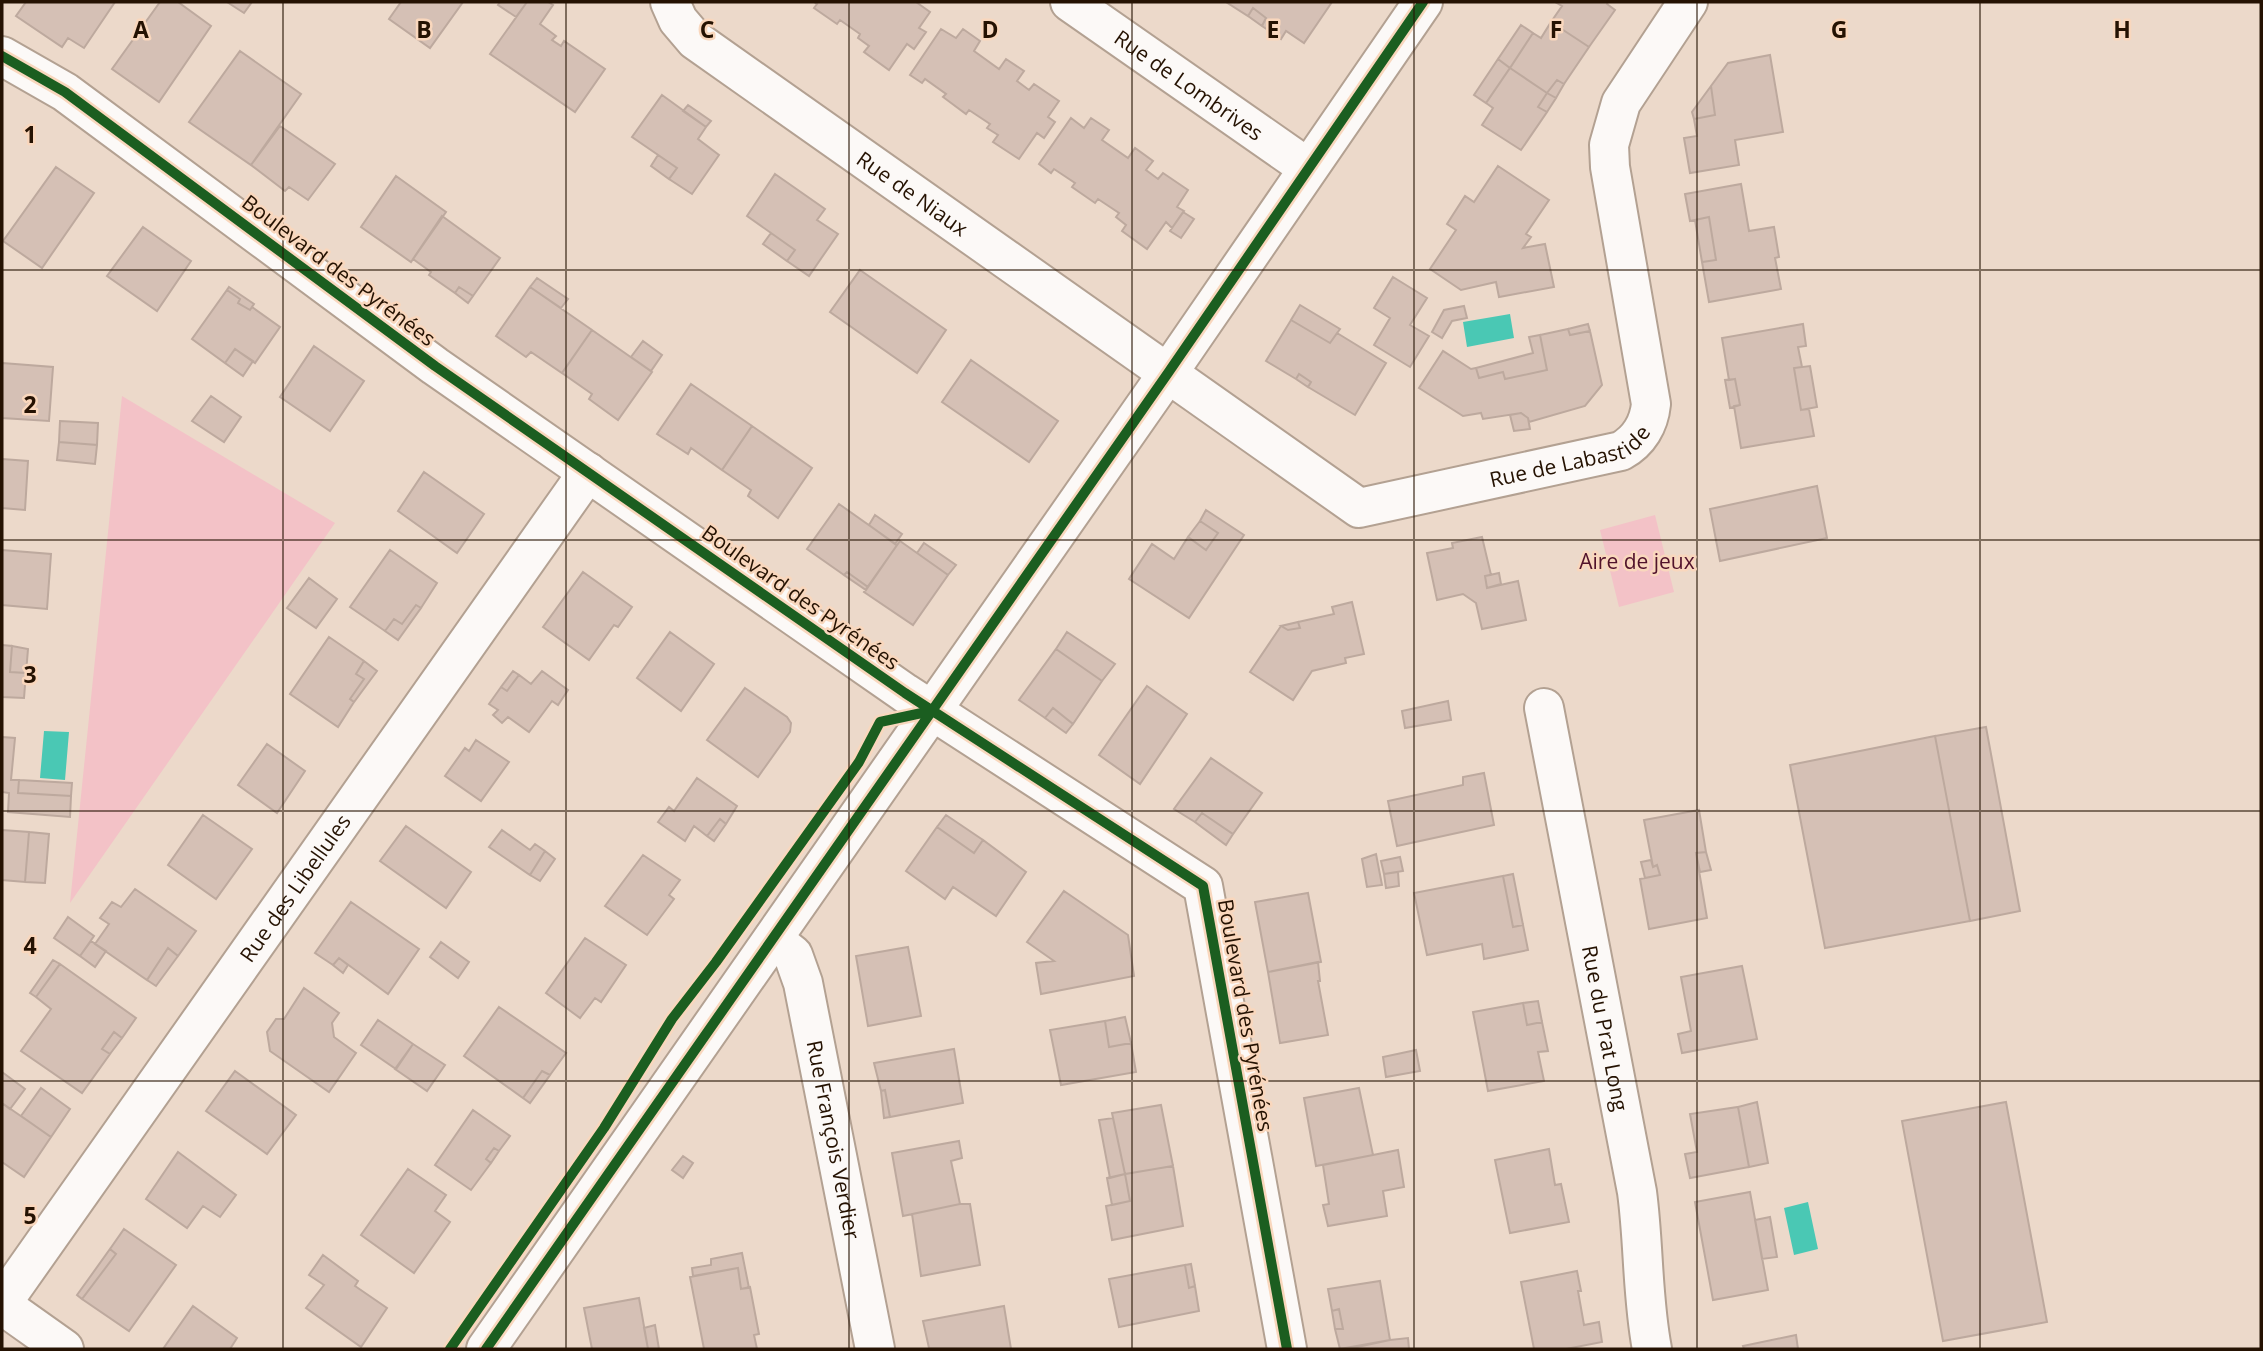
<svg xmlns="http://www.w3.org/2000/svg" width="2263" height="1351" font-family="'Open Sans',sans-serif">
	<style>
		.green { fill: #f3c2c7 }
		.water { fill: #4ac8b4 }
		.building { fill: #d5c0b5; stroke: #bda99e; stroke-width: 2 }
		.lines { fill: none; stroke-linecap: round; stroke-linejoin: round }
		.street-casing { stroke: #b3a192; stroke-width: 42 }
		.street { stroke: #fcf9f7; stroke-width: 38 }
		.cycleway-casing { stroke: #f9d7bd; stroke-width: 15 }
		.cycleway { stroke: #1b5e20; stroke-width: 10 }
		.grid { fill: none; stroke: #251202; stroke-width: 2; stroke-opacity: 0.55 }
		.labels { text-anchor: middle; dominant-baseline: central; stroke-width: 5; stroke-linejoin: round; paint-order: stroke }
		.street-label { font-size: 21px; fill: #251202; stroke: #f9d7bd }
		.park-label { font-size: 21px; fill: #51122b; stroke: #f9d7bd }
		.grid-label { font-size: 23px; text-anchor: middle; font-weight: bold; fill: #251202; stroke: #f9d7bd; stroke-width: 5; stroke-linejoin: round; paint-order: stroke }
	</style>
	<rect width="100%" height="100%" fill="#ecd9ca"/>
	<!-- green -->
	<path class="green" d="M122 396 335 523 70 903Z
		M1655 515 1674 592 1619 607 1600 530Z"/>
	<!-- water -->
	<path class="water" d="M1510 314 1514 338 1467 347 1463 322Z
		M44 731 69 732 65 780 40 778Z
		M1808 1202 1818 1249 1794 1255 1784 1208Z"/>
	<!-- building -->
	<path class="building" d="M26 2H115L84 48 68 38 62 47 16 16Z
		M160 2H178L211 26 159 102 112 69Z
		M227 2H252L244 13Z
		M401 2H463L430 48 389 19Z
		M500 2H527L516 17 498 5Z
		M527 2H548L553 5 540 24 556 36 552 40 561 46 564 41 605 69 575 112 490 54Z
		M814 2H916L930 12 919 28 926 32 914 49 907 44 889 70 864 52 869 46 858 38 860 34 840 20 837 24 814 8 817 4Z
		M1226 2H1332L1304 43 1286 31 1281 39 1262 26 1266 18 1253 8 1248 16Z
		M1555 2H1608L1607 4 1615 10 1589 47 1551 22 1562 6Z
		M1253 8 1266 18 1262 26 1248 16Z
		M1551 22 1589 47 1564 84 1557 80 1547 93 1510 68 1533 33 1541 38Z
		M1521 25 1533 33 1510 68 1498 59Z
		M941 29 956 38 963 29 980 41 974 51 999 69 1006 59 1024 71 1017 81 1029 90 1034 84 1059 101 1048 117 1055 122 1044 138 1037 133 1019 159 993 142 998 135 987 128 990 124 969 110 966 114 943 97 946 94 925 79 922 83 910 75Z
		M240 51 301 94 251 165 189 122Z
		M1770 55 1783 132 1735 140 1739 165 1690 173 1684 138 1697 136 1694 119 1715 115 1711 86 1728 63Z
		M1498 59 1510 68 1486 103 1474 95Z
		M1510 68 1547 93 1538 107 1547 112 1521 150 1482 125 1493 108 1486 103Z
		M1557 80 1564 84 1556 98 1547 93Z
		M1711 86 1715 115 1694 119 1692 112Z
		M1547 93 1556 98 1547 112 1538 107Z
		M662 95 706 127 698 139 719 155 692 194 669 179 677 168 632 137Z
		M688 105 711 121 706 127 683 111Z
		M1071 118 1084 128 1091 118 1109 130 1102 140 1128 158 1135 148 1153 161 1146 170 1158 179 1163 173 1188 190 1177 207 1184 211 1172 228 1166 222 1147 249 1122 231 1126 225 1116 217 1119 213 1098 199 1095 203 1072 187 1075 183 1054 169 1051 173 1039 164Z
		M280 126 335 164 308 200 289 187 285 191 251 165Z
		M658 155 677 168 669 179 651 166Z
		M1498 166 1549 200 1526 234 1531 237 1523 248 1545 244 1554 287 1499 297 1496 282 1461 290 1430 269 1456 230 1447 224 1465 196 1474 202Z
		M56 167 94 193 42 268 3 241Z
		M775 174 825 209 817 220 838 234 809 276 787 261 795 250 747 216Z
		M396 176 446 212 411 262 361 227Z
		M1741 184 1749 231 1774 227 1779 257 1775 258 1781 289 1709 302 1702 262 1716 260 1709 217 1690 221 1685 194Z
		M1183 212 1194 219 1181 238 1170 231Z
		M442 216 500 258 473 296 459 287 455 293 429 275 431 272 413 259Z
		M1709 217 1716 260 1702 262 1695 220Z
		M143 227 191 261 157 311 107 276Z
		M771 233 795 250 787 261 763 244Z
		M860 270 946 330 917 373 830 312Z
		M1393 277 1427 298 1410 325 1429 336 1410 367 1374 345 1390 318 1374 308Z
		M537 278 568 299 561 308 530 287Z
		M229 287 254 304 250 310 238 303 240 299 227 290Z
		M459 287 473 296 468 303 455 293Z
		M530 287 592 330 562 373 531 352 526 357 496 336Z
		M227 290 240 299 238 303 250 310 252 307 280 327 255 363 235 349 225 363 192 339Z
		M1300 305 1340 329 1330 343 1291 320Z
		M1464 306 1467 318 1452 321 1442 338 1432 332 1444 310Z
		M1291 320 1330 343 1337 333 1386 363 1355 415 1308 387 1311 382 1299 374 1296 379 1266 361Z
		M1588 324 1590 331 1570 335 1568 329Z
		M1803 324 1806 346 1798 347 1802 367 1794 368 1801 410 1809 409 1814 436 1741 448 1734 406 1740 405 1735 379 1729 380 1722 338Z
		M1568 329 1570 335 1590 331 1602 385 1585 406 1529 422 1528 418 1521 413 1483 419 1481 413 1463 416 1419 388 1443 351 1471 369 1476 368 1479 378 1503 372 1505 379 1547 370 1540 335Z
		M592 330 652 372 618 420 589 399 592 394 562 373Z
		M1540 335 1547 370 1505 379 1503 372 1479 378 1476 368 1533 353 1529 337Z
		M643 341 662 355 651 371 631 357Z
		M314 346 364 381 330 431 280 397Z
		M235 349 253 361 243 376 225 363Z
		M971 360 1058 421 1029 462 942 402Z
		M2 363 53 367 49 421 2 418Z
		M1810 366 1817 407 1801 410 1794 368Z
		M1299 374 1311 382 1308 387 1296 379Z
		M1735 379 1740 405 1730 408 1725 380Z
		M691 384 752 426 722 470 691 448 688 454 657 434Z
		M211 396 241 417 224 442 192 421Z
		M1521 413 1528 418 1530 429 1514 431 1510 415Z
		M60 421 98 423 97 445 59 442Z
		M752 426 812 468 778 518 748 496 751 490 722 470Z
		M59 442 97 445 95 464 57 460Z
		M2 459 28 461 25 510 2 508Z
		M424 472 484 514 457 553 398 511Z
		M1817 486 1827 538 1720 561 1710 509Z
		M839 504 897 545 868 587 847 572 844 575 807 549Z
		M1206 510 1244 535 1189 618 1129 579 1152 544 1174 559 1188 537 1206 550 1218 533 1200 521Z
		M875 515 902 534 895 544 869 525Z
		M1200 521 1218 533 1206 550 1188 537Z
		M1482 537 1491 575 1485 576 1487 588 1518 581 1526 620 1482 629 1476 603 1463 594 1437 600 1427 553 1453 548 1452 543Z
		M900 541 948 575 913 625 864 592Z
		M924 543 956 565 948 575 917 553Z
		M2 550 51 554 47 609 2 605Z
		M390 550 437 583 421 608 416 605 402 624 394 619 385 631 350 607Z
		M583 572 632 607 618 627 614 625 589 660 543 627Z
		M847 572 868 587 866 590 844 575Z
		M1499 573 1501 584 1487 588 1485 576Z
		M309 578 337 599 316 628 287 608Z
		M1352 602 1364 654 1345 658 1346 663 1312 671 1293 700 1250 672 1281 626 1288 630 1300 628 1298 622 1334 614 1332 607Z
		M416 605 421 608 398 640 385 631 394 619 402 624Z
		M1298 622 1300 628 1288 630 1281 626Z
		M670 632 714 664 681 711 637 678Z
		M1067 632 1115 664 1102 681 1056 649Z
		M329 637 364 661 356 674 364 679 350 699 354 702 338 727 290 694Z
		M2 645 12 646 10 672 26 673 24 698 2 697Z
		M12 646 28 649 26 673 10 672Z
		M1056 649 1102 681 1073 724 1053 708 1045 718 1019 700Z
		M364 661 377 671 354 702 350 699 364 679 356 674Z
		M513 671 519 675 507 691 501 687Z
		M542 671 568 690 558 705 552 701 529 732 508 717 502 723 493 715 498 710 489 704 501 687 507 691 519 675 531 684Z
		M1147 686 1187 714 1140 784 1099 755Z
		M745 688 787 717 791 723 790 732 758 777 707 740Z
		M1448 701 1451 720 1405 728 1402 711Z
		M1053 708 1073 724 1066 733 1045 718Z
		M1986 727 2020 911 1970 921 1935 736Z
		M1935 736 1970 921 1825 948 1790 765Z
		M2 737 15 738 11 780H19L18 793 71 796 70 817 8 812 9 793 2 792Z
		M476 740 509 762 481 801 445 776 465 748 469 751Z
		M267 744 305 771 277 813 238 785Z
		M1211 758 1262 793 1233 834 1202 813 1195 822 1174 809Z
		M1484 773 1494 825 1397 846 1388 801 1463 785V777Z
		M697 778 737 806 726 824 720 819 707 836 694 826 685 841 658 822 669 807 674 811Z
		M19 780 72 783 71 796 18 793Z
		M1699 810 1706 852 1696 853 1707 918 1649 929 1640 879 1660 875 1657 865 1653 867 1644 820Z
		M1202 813 1233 834 1226 845 1195 822Z
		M203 815 252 849 216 899 168 865Z
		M946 815 983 840 974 853 937 827Z
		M720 819 726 824 714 841 707 836Z
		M406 826 471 872 446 908 380 861Z
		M937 827 974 853 983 840 1026 872 996 916 953 887 945 899 906 871Z
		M2 830 29 832 25 882 2 880Z
		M502 830 530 850 535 844 545 851 530 875 489 847Z
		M29 832 49 834 45 883 25 882Z
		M545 851 555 859 540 881 530 875Z
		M1706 852 1711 870 1700 872 1696 853Z
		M1376 854 1382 885 1367 887 1362 859Z
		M643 855 680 880 669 895 674 899 647 935 605 906Z
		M1400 857 1403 871 1384 874 1381 861Z
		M1651 860 1653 867 1657 865 1660 875 1645 878 1641 862Z
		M1398 872 1399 886 1386 888 1384 874Z
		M1513 874 1523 925 1513 927 1503 876Z
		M1503 876 1513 927 1523 925 1528 950 1484 959 1482 944 1427 955 1414 893Z
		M135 889 196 931 178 956 168 948 147 980 95 944 109 924 100 918 112 902 121 907Z
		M1064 891 1128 935 1134 976 1041 994 1036 963 1054 961 1027 942Z
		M1308 893 1321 962 1268 972 1255 902Z
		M351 902 419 949 388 994 339 958 333 965 315 953Z
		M68 917 94 936 80 956 54 938Z
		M585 938 626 965 601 1002 595 998 580 1018 546 993Z
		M91 941 106 951 95 967 80 956Z
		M441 942 469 962 458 978 430 957Z
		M908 947 921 1016 868 1026 856 956Z
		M168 948 178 956 156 986 147 980Z
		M339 958 348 965 343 973 333 965Z
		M53 960 60 964 36 997 30 993Z
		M1318 962 1320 981H1318L1328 1035 1280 1043 1268 972Z
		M60 964 136 1018 122 1038 114 1032 102 1049 110 1054 82 1093 21 1051 51 1009 36 997Z
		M1742 966 1757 1039 1682 1053 1678 1034 1691 1031 1681 977Z
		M304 988 339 1013 332 1023 334 1037 356 1053 329 1092 270 1051 267 1032 276 1019H284Z
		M1538 1001 1542 1022 1527 1025 1523 1003Z
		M1523 1003 1527 1025 1542 1022 1548 1051 1538 1052 1544 1081 1488 1091 1473 1012Z
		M499 1007 566 1053 550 1075 542 1071 523 1098 464 1056Z
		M1125 1017 1131 1043 1109 1047 1105 1021Z
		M378 1020 413 1044 396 1069 361 1045Z
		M1105 1021 1109 1047 1131 1043 1136 1072 1061 1085 1050 1030Z
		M114 1032 122 1038 110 1054 102 1049Z
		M413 1044 445 1065 427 1091 395 1069Z
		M954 1049 963 1103 890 1117 885 1090 881 1091 874 1063Z
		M1416 1050 1420 1071 1386 1077 1383 1057Z
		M235 1071 296 1115 267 1154 206 1111Z
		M542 1071 550 1075 530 1103 523 1098Z
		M2 1072 25 1089 10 1109 2 1103Z
		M41 1088 70 1109 51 1137 21 1116Z
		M1359 1088 1373 1155 1316 1166 1304 1098Z
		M885 1090 890 1117 884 1118 881 1091Z
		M1757 1102 1768 1163 1749 1167 1738 1107Z
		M2006 1102 2047 1322 1943 1341 1902 1121Z
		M2 1103 51 1137 24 1177 2 1162Z
		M1161 1105 1173 1166 1125 1174 1112 1113Z
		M1738 1107 1749 1167 1690 1178 1685 1154 1697 1152 1690 1114Z
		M473 1110 510 1136 499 1151 494 1148 486 1159 491 1163 471 1190 435 1165Z
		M1113 1118 1125 1174 1110 1178 1099 1120Z
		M959 1141 962 1158 951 1161 960 1204 903 1216 892 1153Z
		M494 1148 499 1151 491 1163 486 1159Z
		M1549 1149 1555 1185 1561 1184 1569 1222 1510 1233 1495 1160Z
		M1398 1150 1404 1187 1383 1191 1387 1216 1328 1226 1323 1205 1329 1204 1323 1165Z
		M178 1152 236 1195 220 1217 203 1206 187 1228 146 1199Z
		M683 1156 693 1163 683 1178 672 1170Z
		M1173 1166 1183 1226 1112 1240 1106 1206 1130 1201 1125 1174Z
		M408 1169 446 1195 435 1211 450 1222 414 1273 361 1235Z
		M1125 1174 1130 1201 1112 1205 1107 1178Z
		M1750 1192 1768 1290 1713 1300 1695 1202Z
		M960 1204H970L980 1265 921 1276 912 1214Z
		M1770 1217 1777 1257 1762 1259 1755 1220Z
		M124 1229 176 1265 129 1331 82 1299 116 1254 110 1249Z
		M110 1249 116 1254 82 1299 77 1295Z
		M742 1253 749 1288 741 1289 738 1268 693 1276 692 1268 711 1265V1259Z
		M323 1255 358 1281 355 1286 387 1308 361 1347 306 1308 324 1285 309 1275Z
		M1191 1264 1195 1286 1189 1288 1185 1265Z
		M1185 1265 1189 1288 1195 1286 1199 1311 1119 1327 1109 1279Z
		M738 1268 741 1289 750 1287 759 1334 754 1335 757 1349H704L690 1277Z
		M1577 1271 1581 1291H1578L1584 1325 1599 1322 1602 1342 1566 1349H1534L1521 1282Z
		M1380 1281 1390 1340 1340 1349 1335 1329H1343L1339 1309 1332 1311 1328 1289Z
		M639 1298 648 1349H592L584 1308Z
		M193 1306 237 1338 230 1349H163Z
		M1004 1306 1011 1349 929 1348 923 1321Z
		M1339 1309 1343 1329H1335L1332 1311Z
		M655 1325 659 1349H648L644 1328Z
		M1796 1335 1798 1349H1744L1743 1346Z
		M1408 1338 1409 1349H1348L1390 1340Z"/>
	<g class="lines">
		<!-- street casing -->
		<g class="street-casing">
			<g id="street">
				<path id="s1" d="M670 2 678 20 695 40 1359 508 1621 451C1639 441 1649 424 1651 404L1610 167 1609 145 1621 103 1688 2"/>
				<path id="s2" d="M1070 2 1308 168"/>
				<path d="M2 56 65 92 435 366 905 693 1203 886 1287 1349"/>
				<path id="s3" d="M1544 708 1637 1192C1644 1244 1642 1297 1652 1349"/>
				<path id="s4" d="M773 939 793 955 803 983 875 1349"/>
				<path id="s5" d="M2 1303 588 472"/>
				<path d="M2 1305 64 1349"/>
				<path d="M486 1349 1168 373 1423 2"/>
			</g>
		</g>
		<!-- street -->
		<use href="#street" class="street"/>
		<!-- cycleway casing -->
		<g class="cycleway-casing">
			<path id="cycleway" d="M2 56 65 92 435 366 905 693 1203 886 1287 1349
				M450 1349 604 1128 672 1019 716 962 859 762 880 722 931 711
				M486 1349 1168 373 1423 2"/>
		</g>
		<!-- cycleway -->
		<use href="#cycleway" class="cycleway"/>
	</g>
	<!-- grid -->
	<path class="grid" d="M283 2V1349M566 2V1349M849 2V1349M1132 2V1349M1414 2V1349M1697 2V1349M1980 2V1349M2 270H2261M2 540H2261M2 811H2261M2 1081H2261"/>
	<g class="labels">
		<!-- street labels -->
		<g class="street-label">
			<text stroke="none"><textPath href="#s2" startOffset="145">Rue de Lombrives</textPath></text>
			<text stroke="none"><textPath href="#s1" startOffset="312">Rue de Niaux</textPath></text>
			<text transform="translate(339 270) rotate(37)">Boulevard des Pyrénées</text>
			<text stroke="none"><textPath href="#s1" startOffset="1076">Rue de Labastide</textPath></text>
			<text transform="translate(801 597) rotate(35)">Boulevard des Pyrénées</text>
			<text stroke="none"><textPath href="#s5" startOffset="508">Rue des Libellules</textPath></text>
			<text transform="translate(1246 1015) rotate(80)">Boulevard des Pyrénées</text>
			<text stroke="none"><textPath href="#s3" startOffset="326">Rue du Prat Long</textPath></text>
			<text stroke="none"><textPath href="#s4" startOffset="215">Rue François Verdier</textPath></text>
		</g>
		<!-- park labels -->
		<g class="park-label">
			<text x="1637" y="561">Aire de jeux</text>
		</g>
	</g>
	<g class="grid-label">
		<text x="141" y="38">A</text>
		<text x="424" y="38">B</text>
		<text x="707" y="38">C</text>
		<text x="990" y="38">D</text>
		<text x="1273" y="38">E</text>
		<text x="1556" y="38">F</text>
		<text x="1839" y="38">G</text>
		<text x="2122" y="38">H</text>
		<text x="30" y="143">1</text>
		<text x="30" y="413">2</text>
		<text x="30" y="683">3</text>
		<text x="30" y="954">4</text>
		<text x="30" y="1224">5</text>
	</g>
	<!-- border -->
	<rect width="2263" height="1351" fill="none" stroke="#251202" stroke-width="7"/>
</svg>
